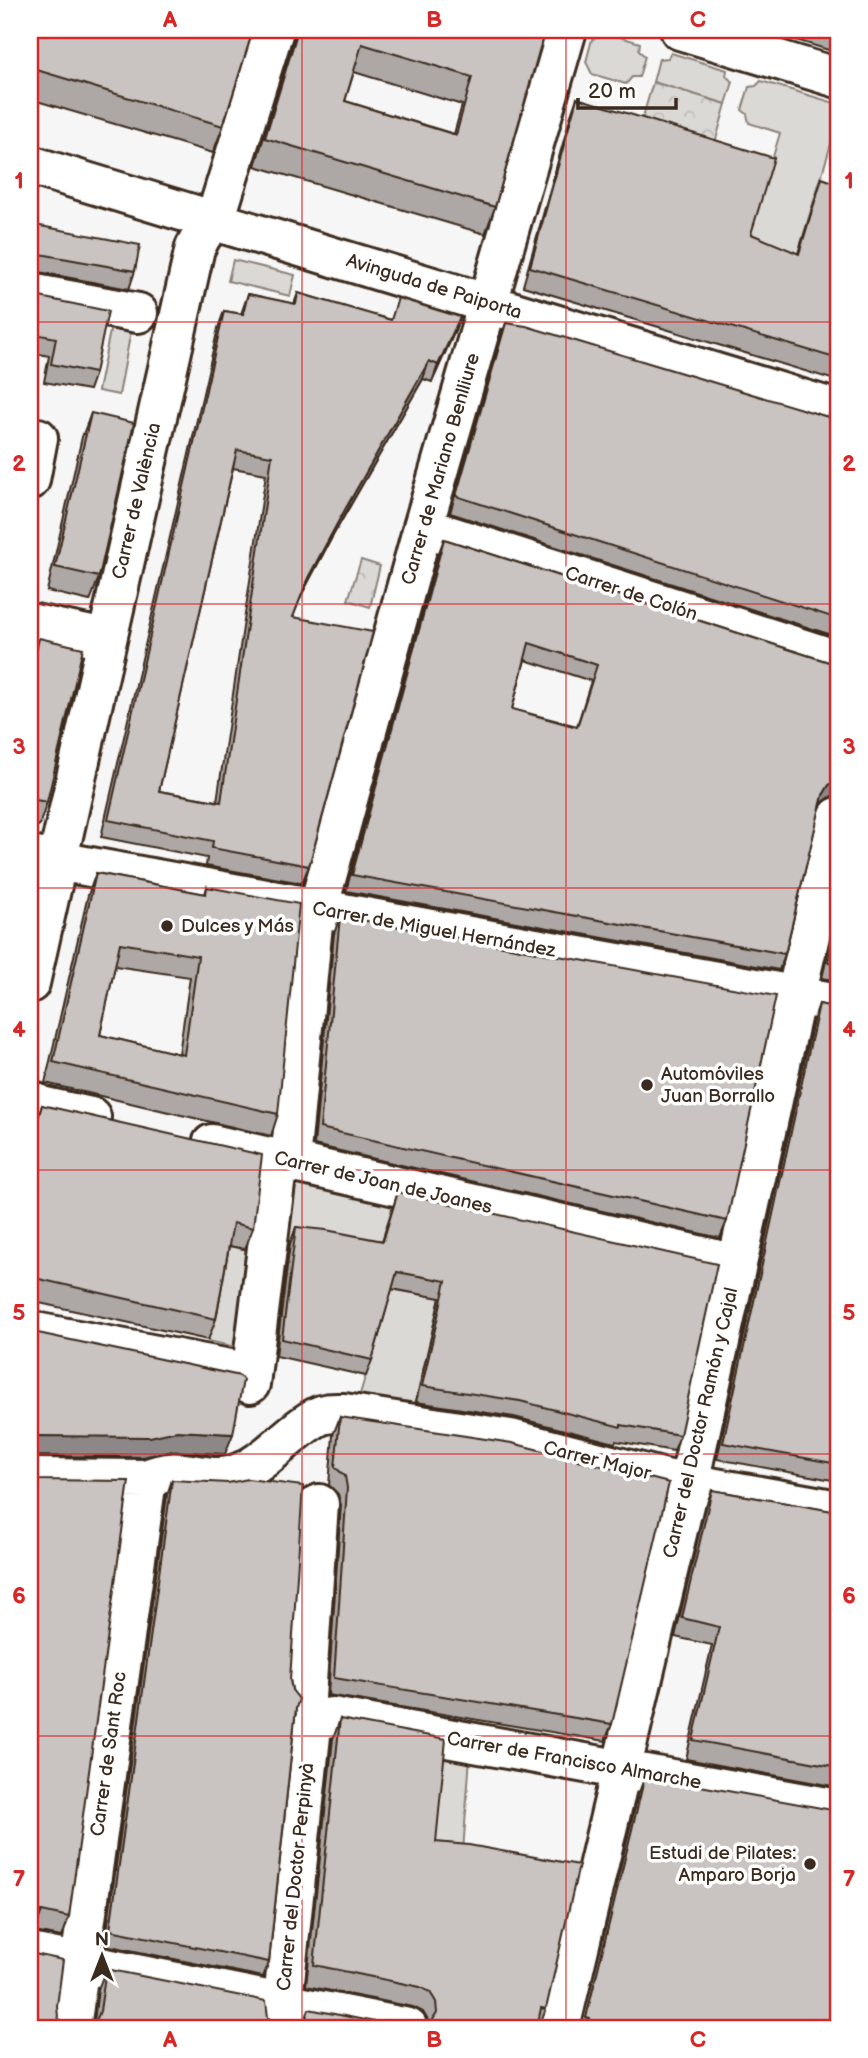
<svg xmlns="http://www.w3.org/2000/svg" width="868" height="2058" font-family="'Balsamiq Sans',sans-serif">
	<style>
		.grass { fill: #dbd9d6; stroke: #8b827a; stroke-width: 2 }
		.park { fill: url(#park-crowns); stroke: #8b827a; stroke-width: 2 }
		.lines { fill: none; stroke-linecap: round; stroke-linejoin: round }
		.minor-casing { stroke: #3b2a1e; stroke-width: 44 }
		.minor { stroke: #fff; stroke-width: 38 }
		.wall { fill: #ada8a6; stroke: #3b2a1e; stroke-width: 2; fill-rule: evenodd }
		.shaded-wall { fill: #8d8887; stroke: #3b2a1e; stroke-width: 2 }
		.building { fill: #c9c3c1; stroke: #3b2a1e; stroke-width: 2; fill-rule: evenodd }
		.grid { fill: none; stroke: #d62828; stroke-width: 2; stroke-opacity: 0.55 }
		.poi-dot { fill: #3b2a1e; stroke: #fff; stroke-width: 2.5 }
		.labels { text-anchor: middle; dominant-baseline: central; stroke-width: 7; stroke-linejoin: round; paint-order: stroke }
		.street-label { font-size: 19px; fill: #3b2a1e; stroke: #fff }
		.poi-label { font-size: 19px; fill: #3b2a1e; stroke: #fff; text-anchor: start }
		.neatline { fill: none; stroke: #d62828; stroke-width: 2.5 }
		.grid-label { font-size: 23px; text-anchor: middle; font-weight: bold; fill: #d62828 }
	</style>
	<defs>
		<pattern id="park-crowns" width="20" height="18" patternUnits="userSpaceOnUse" patternTransform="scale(1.75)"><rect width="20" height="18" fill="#dbd9d6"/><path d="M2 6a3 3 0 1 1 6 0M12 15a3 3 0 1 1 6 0" fill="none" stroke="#bdbab7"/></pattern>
	</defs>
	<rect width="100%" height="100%" fill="#f7f6f6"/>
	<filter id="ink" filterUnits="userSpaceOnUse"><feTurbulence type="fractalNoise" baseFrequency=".0143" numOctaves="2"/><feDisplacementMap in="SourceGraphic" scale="14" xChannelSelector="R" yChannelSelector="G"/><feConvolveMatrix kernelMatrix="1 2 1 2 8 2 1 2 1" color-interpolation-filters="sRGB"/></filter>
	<g filter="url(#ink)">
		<!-- grass -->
		<path class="grass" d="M604 32 640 43 639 51 645 56 639 77H632L626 84 592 74 586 62 592 39 601 37Z
			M671 53 727 70 726 76 733 82 726 104 653 82 659 59 668 58Z
			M761 81 838 104V121L792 273 744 254 780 133 749 123 747 114 742 110 749 87 756 86Z
			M233 260 295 275 290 296 228 281Z
			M112 321 132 325 119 395 98 391Z
			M284 1180 393 1205 377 1258 320 1247 276 1242Z
			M225 1245 258 1252 245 1349 208 1341Z
			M391 1289 440 1298 415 1404 358 1401Z
			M440 1752 470 1757 462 1865 429 1862Z"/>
		<!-- park -->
		<path class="park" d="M653 82 726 104 715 143 642 120Z
			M361 560 380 566 370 607 348 600Z"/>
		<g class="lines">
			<!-- minor casing -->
			<g class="minor-casing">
				<path id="minor" d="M680 30 838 78
					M30 165 838 410
					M30 293 138 313
					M30 480 38 438
					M423 527 838 660
					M30 623 106 639
					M30 856 838 1003
					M318 909 423 527 567 30
					M30 983 195 248 202 235 215 220 274 30
					M30 1100 41 1106 91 1117
					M212 1144 737 1264
					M291 1151 313 924
					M30 1331 251 1373
					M250 1384 276 1176
					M30 1478 147 1479C178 1463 203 1483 233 1475 265 1466 288 1432 317 1417 326 1412 335 1413 344 1413L510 1439 665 1479 838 1510
					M306 1697 319 1504
					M30 1953 408 2028
					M71 2028 147 1479
					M280 2028 312 1726C316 1718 324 1718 332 1717L838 1809
					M560 2028 689 1483 796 995 838 817"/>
			</g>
			<!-- minor -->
			<use href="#minor" class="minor"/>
		</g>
		<!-- wall -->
		<path class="wall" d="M30 30 223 126 213 153 30 99Z
			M295 30H545L495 207 485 234 255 166 295 36ZM354 72 462 105 454 134 345 101Z
			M764 30H838V53Z
			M577 98 751 234 798 254 822 178 838 184V381L523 286 570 118Z
			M30 224 135 271 129 289 34 271Z
			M298 293 390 320 460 317 453 335 432 382 423 379 331 539 302 594 293 617 309 866 302 883 206 866 207 858 101 837 218 328 224 311 241 314 248 294 294 304ZM233 468 266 474 217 801 159 791Z
			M30 295 95 373 89 390 44 382 49 356 30 352Z
			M506 323 838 420V637L450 513 500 340Z
			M91 413 99 577 90 601 47 591 82 437Z
			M444 539 838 665V796H832L823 802 820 805 785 954 779 970 346 891 438 555ZM525 660 591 681 577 726 512 709Z
			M39 638 47 802 39 826 30 824V666Z
			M96 873 205 894 207 887 278 1114 271 1136 45 1083 88 895ZM115 966 190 977 179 1054 100 1035Z
			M838 911V981L822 978Z
			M340 916 727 1221 720 1238 314 1145 334 934Z
			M819 1004 838 1008V1481L717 1459 813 1021Z
			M42 1105 253 1228 245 1249 229 1246 216 1319 208 1340 30 1301V1142Z
			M398 1192 680 1435 674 1451 616 1441 615 1443 514 1417 416 1402 440 1298 392 1289 372 1360 366 1376 276 1356 290 1244 296 1227 382 1241Z
			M340 1417 612 1724 605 1741 328 1695 341 1505 338 1494 329 1485 333 1435Z
			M30 1478 69 1917 62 1937 34 1932H30Z
			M172 1480 290 1680 296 1708 269 1962 263 1977 105 1945 167 1495Z
			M712 1490 838 1512V1787L686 1759 712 1645 675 1637 705 1508Z
			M340 1719 436 1842 546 2009 539 2028H422L429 2024V2022L423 2012 413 2007 306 1986 333 1739Z
			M645 1776 838 2028H581L638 1795Z
			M106 1969 268 2017 275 2026 94 2022 98 1989Z"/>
		<!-- shaded-wall -->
		<path class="shaded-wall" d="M40 254 34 271 30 272V255Z
			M460 317 453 335 432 382 438 365Z
			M429 361 423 379 331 539 302 594 309 576 338 522Z
			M838 780V796H832L823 802 817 811 823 795 829 785Z
			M177 1431 233 1434 225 1454 169 1451 143 1457 30 1456V1438L38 1436Z
			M42 1911 34 1932H30V1913Z"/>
		<!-- building -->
		<path class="building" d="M30 30H253L223 126 30 68Z
			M298 30H545L495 207 265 138ZM362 44 472 77 456 135 345 101Z
			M577 98 774 158 751 234 799 254 822 178 838 184V359L530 267Z
			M30 224 140 245 135 271 40 254 30 255Z
			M298 293 391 320 398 298 460 317 438 365 429 361 338 522 309 576 293 617 373 632 309 866 212 848 213 841 108 820 224 311 243 314 248 294 296 304ZM237 450 272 456 221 802 159 791Z
			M30 295 108 311 95 373 51 364 56 338 30 333Z
			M506 323 526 326 838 420V619L456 496Z
			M91 413 134 423 99 577 55 567Z
			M444 539 838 665V780L829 785 823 795 785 954 352 875ZM529 643 597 665 577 727 512 709Z
			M39 638 83 648 47 802 30 799V681Z
			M96 873 206 894 207 887 299 904 278 1114 53 1062ZM120 943 198 956 184 1055 100 1035Z
			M340 916 776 996 727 1221 320 1128Z
			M838 920V963L828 962Z
			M819 1004 838 1008V1464L723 1443Z
			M42 1105 262 1155 253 1228 233 1223 216 1319 30 1277V1148Z
			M398 1192 717 1264 680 1435 621 1425V1427L520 1401 422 1386 446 1281 397 1272 372 1360 282 1339 296 1227 326 1230 383 1241Z
			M38 1333 240 1376 243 1380 233 1434 177 1431 150 1437 38 1436 30 1438V1336Z
			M340 1417 512 1443 669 1483 612 1724 334 1678 347 1488 345 1476 335 1467Z
			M30 1478 37 1480 129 1481 69 1917 42 1911 30 1913Z
			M248 1479 303 1486 290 1680 292 1690 299 1699 296 1708 269 1962 110 1930 172 1480 228 1483Z
			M712 1490 838 1512V1767L693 1740 719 1627 682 1618Z
			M340 1719 446 1739 436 1842 469 1845 579 1865 546 2009 541 2008 537 2028H422L431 2023 437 2013 436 2002 430 1992 420 1987 314 1965Z
			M645 1776 838 1811V2028H588L590 2019 586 2018Z
			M30 1953 63 1960 57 2006 58 2017 64 2025 72 2028H30Z
			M106 1969 266 2001 268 2017 275 2026 281 2028H86L96 2021 100 2011Z
			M309 2009 405 2028H294L305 2021Z"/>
	</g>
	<!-- grid -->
	<path class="grid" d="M302 30V2028M566 30V2028M30 322H838M30 604H838M30 888H838M30 1170H838M30 1454H838M30 1736H838"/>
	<!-- markers -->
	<g class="poi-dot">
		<circle cx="167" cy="926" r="7"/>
		<circle cx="647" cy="1085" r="7"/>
		<circle cx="810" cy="1864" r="7"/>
	</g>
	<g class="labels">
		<!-- street labels -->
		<g class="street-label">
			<text transform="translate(434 287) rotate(17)">Avinguda de Paiporta</text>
			<text transform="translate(441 469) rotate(-74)">Carrer de Mariano Benlliure</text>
			<text transform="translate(137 501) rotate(-77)">Carrer de València</text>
			<text transform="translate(631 594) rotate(18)">Carrer de Colón</text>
			<text transform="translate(434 930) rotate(10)">Carrer de Miguel Hernández</text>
			<text transform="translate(383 1183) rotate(13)">Carrer de Joan de Joanes</text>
			<text transform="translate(701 1423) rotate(-77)">Carrer del Doctor Ramón y Cajal</text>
			<text transform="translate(597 1461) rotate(14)">Carrer Major</text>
			<text transform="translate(109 1754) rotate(-82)">Carrer de Sant Roc</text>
			<text transform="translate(574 1761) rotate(10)">Carrer de Francisco Almarche</text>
			<text transform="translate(296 1877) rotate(-84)">Carrer del Doctor Perpinyà</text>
		</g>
		<!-- poi labels -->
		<g class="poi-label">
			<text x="181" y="926">Dulces y Más</text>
			<text x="661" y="1074">Automóviles<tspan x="661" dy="22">Juan Borrallo</tspan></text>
			<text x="796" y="1853" text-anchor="end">Estudi de Pilates:<tspan x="796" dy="22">Amparo Borja</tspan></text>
		</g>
	</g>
	<!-- margin -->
	<rect width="868" height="2058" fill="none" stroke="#fff" stroke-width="77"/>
	<!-- north arrow -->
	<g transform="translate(102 1956)" stroke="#ffffff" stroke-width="5" paint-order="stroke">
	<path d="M0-5L12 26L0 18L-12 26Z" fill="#3b2a1e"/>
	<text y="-10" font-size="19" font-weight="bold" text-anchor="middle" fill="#3b2a1e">N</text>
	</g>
	<!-- scale -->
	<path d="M578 98v10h98v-10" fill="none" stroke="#3b2a1e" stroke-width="3.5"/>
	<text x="588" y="98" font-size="21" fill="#3b2a1e" stroke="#ffffff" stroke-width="5" paint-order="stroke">20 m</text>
	<rect x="38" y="38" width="792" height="1982" class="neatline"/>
	<g class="grid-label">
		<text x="170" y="27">A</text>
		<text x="434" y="27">B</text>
		<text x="698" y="27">C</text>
		<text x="19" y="188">1</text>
		<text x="849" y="188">1</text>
		<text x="19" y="471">2</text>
		<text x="849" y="471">2</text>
		<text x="19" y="754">3</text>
		<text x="849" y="754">3</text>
		<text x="19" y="1037">4</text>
		<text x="849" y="1037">4</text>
		<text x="19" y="1320">5</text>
		<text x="849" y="1320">5</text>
		<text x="19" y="1603">6</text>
		<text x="849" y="1603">6</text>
		<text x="19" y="1886">7</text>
		<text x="849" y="1886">7</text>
		<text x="170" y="2047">A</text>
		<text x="434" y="2047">B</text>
		<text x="698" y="2047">C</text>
	</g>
</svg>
